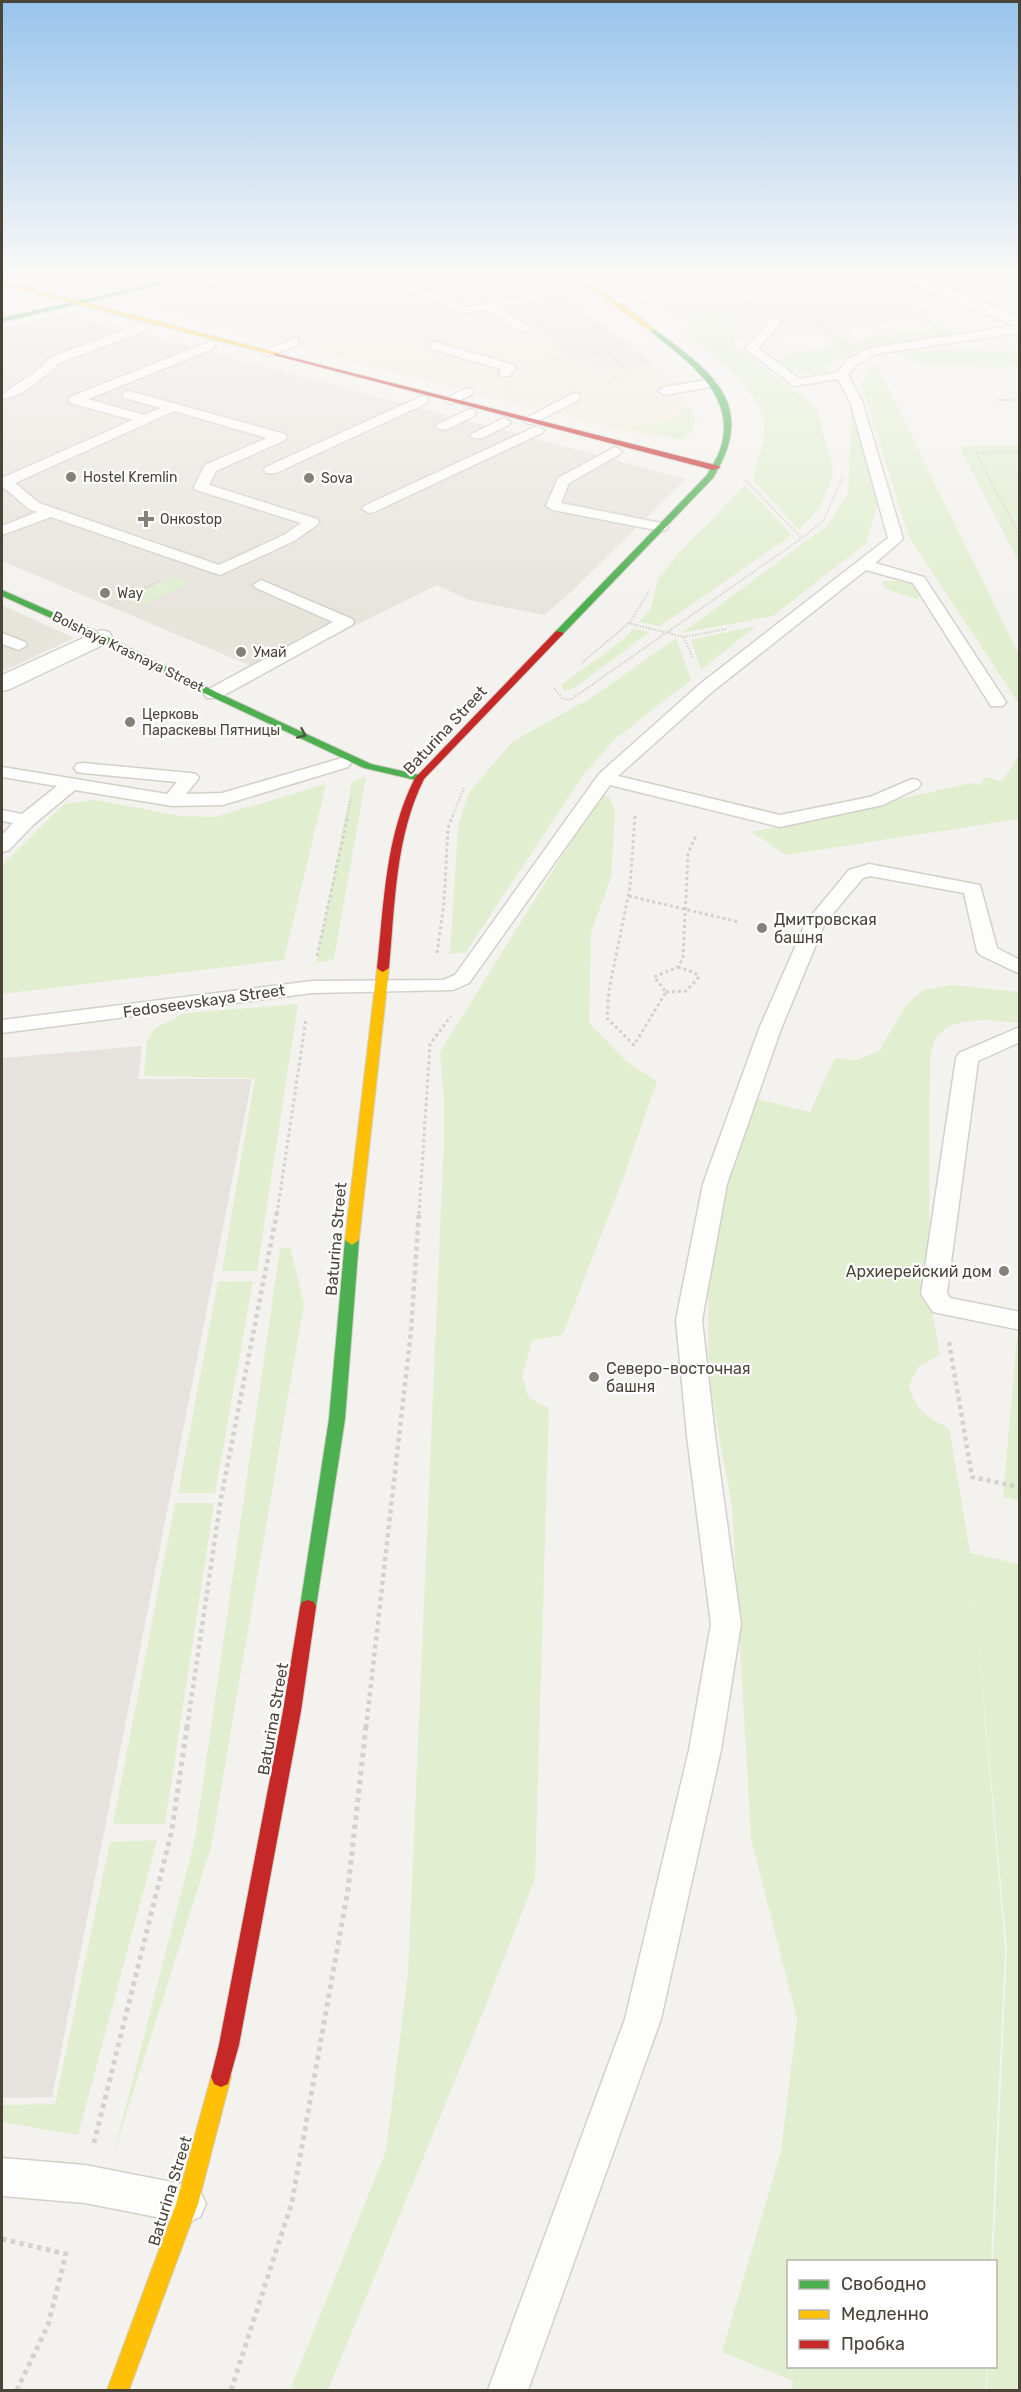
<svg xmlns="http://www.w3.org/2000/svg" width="1021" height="2392" font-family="Rubik,sans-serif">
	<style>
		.residential { fill: #e7e4dc }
		.commercial { fill: #f3ebdf }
		.education { fill: #eae5da }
		.green { fill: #e1eecf }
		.parking { fill: #e6e3df }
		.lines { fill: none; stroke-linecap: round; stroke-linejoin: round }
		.lane-casing { stroke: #d2d0cb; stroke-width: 3 }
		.street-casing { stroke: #d2d0cb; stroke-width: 3 }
		.fast-casing { stroke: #d3cfc5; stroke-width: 2 }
		.slow-casing { stroke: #d3cfc5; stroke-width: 2 }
		.jam-casing { stroke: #d3cfc5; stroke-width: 2 }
		.path-far3 { stroke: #d3d2cc; stroke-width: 2; stroke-dasharray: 1.5 1.5; stroke-linecap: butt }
		.path-far2 { stroke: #d3d2cc; stroke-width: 3; stroke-dasharray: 3 3; stroke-linecap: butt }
		.path-far1 { stroke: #d3d2cc; stroke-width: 4.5; stroke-dasharray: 4 4; stroke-linecap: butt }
		.path { stroke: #d3d2cc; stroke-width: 5; stroke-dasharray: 4.5 4.5; stroke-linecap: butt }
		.lane { fill: #fdfdfc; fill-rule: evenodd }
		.street { fill: #fdfdfc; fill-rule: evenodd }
		.fast { fill: #4caf50; fill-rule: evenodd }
		.slow { fill: #ffc107; fill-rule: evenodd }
		.jam { fill: #c62828; fill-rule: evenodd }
		.oneway { stroke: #4b593e }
		.poi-dot { fill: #868178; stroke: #fff; stroke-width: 2 }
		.labels { text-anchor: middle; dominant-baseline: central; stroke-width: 4.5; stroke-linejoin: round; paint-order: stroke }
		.far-poi-label { font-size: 14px; fill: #4b4439; stroke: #fff; text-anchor: start }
		.far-street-label { font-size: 14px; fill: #4b4439; stroke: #fff }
		.street-label { font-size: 16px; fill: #4b4439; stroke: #fff }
		.poi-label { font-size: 16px; fill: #4b4439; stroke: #fff; text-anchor: start }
	</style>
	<rect width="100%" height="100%" fill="#f4f2ee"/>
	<!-- residential -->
	<path class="residential" d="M63 313 686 479 572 591 544 615 469 600 437 585 263 671 2 561V328Z
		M2 605 74 638 2 672Z"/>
	<!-- commercial -->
	<path class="commercial" d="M244 273H523L547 279 661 371 698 421 648 437 117 301Z
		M592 273H846L937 315 724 344Z"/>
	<!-- education -->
	<path class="education" d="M10 273H150L76 289Z"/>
	<!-- green -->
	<path class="green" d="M719 309 733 324 734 344 816 407 834 473 819 509 799 530 753 480C756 464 763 447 764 430 767 392 710 354 683 334L694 315Z
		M919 315 963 335 868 348 834 360 825 372 821 374 798 373 783 368 775 361 792 353 840 345 820 334 830 332 853 343 875 334 893 333 897 330H937L912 317Z
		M974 349 1019 354V367L917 364 909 357 895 355 913 351Z
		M874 364 878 367 1019 655V704L909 537 861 384Z
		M689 407C700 423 695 429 682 440L625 428 670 421Z
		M852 408 880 496 866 543 773 616 682 633 828 525 848 492Z
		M1019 445H1020L1019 563 959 446Z
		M745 485 792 535 660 626 639 622 651 608 658 580 679 553Z
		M174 577 189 583 145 604 129 597Z
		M887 581H902L916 587 919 600 885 589 882 582Z
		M756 626 701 670 691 640Z
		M633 629 650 632 574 688 565 691 561 685 624 639Z
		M676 638 691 680 615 739 584 774 466 952 450 954 458 828 468 794 512 742 594 696Z
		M1019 756V819L786 855 752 832 971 783 980 785 986 777 1002 781Z
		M366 777 334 959 316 963 352 782Z
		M326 784 284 960 2 994V865L64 804 95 800 181 816 215 817Z
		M600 795 610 797 615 813 611 878 591 932 589 1023 626 1061 657 1081 624 1176 563 1334 532 1341 522 1376 529 1398 549 1408 535 1879 486 2005 328 2390H290L386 2151 408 1973 444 1140V1105L440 1052Z
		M954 985 1019 992V1023C994 1021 958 1014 938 1035 933 1040 932 1051 930 1057L929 1296 940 1355 918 1367 909 1386C913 1407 930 1420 949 1428L970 1553 1019 1564V2390H987L988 2367 996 2366V2262L993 2261 1007 1949 973 1584 1005 1948 991 2261 788 2262V2366L987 2367 985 2390H791L793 2381 722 2352 781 2151 797 2019 751 1838 732 1507 712 1397 708 1351 709 1222 753 1098 810 1112 835 1058 857 1060 879 1051 906 1005 923 990Z
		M298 1004 257 1271H222L255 1078 144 1076 147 1041 154 1029 185 1013Z
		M290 1247 304 1304 211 1847 113 2156 195 1839 280 1248Z
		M253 1281 215 1493H178L218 1282Z
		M1019 1335H1020L1019 1501 1003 1497 1017 1336Z
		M175 1503H214L165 1824H113Z
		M157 1840 78 2135 2 2122V2105L55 2104 110 1842Z"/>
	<!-- parking -->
	<path class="parking" d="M490 273H527L537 278 656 365 602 371 565 354 508 292 519 284 487 274Z
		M142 1046 138 1079H252L52 2097 2 2098V1058Z"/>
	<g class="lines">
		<!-- lane casing -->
		<g class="lane-casing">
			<path id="lane" d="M165 273H180L189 278 183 281Z
				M194 273H202L221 282 215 285 194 277Z
				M405 273H417L408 282 412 286 467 307 532 294 509 277V273H526L522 276 547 296 545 298 500 308 527 326 529 329 523 333 488 310 462 313 404 290 396 282Z
				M646 293 650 294V298L612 305 606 302 612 299Z
				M776 317 782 321 758 348 800 379 838 372 848 359 869 348 1020 325V333L876 354 856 365 848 375 862 401 903 539 875 563 924 577 1006 702 1003 706H991L913 583 866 570 712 692 618 776 780 815 870 797 912 779 918 780 921 784 918 788 883 805 780 827 610 785 469 983 453 990 312 993 2 1033V1020L312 981 443 980 455 975 599 774 700 684 888 538 850 401 838 379 794 386 745 349 772 318Z
				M143 323 149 327 147 330 59 363C49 373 17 401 3 398L2 395 40 368 51 357Z
				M294 338 298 339V345L268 356 262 352Z
				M211 341 215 342V348L88 399 144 415 161 408 124 398 123 395 124 392 129 391 285 434 287 437 285 440 216 471 209 485 317 519 319 522 317 525 294 541 220 575 51 517 2 535V526L37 512 29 509 2 486V478L133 420 70 403 69 400 70 397ZM174 411 267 438 205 465 194 487 196 490 301 523 284 535 219 565 39 503 15 483Z
				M435 342 514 365 516 368 509 376H501L499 373 501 369 431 349V343Z
				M712 379 716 380 718 383 716 386 664 395 658 391 664 387Z
				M466 388 471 389 472 392 471 395 450 404 444 400Z
				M574 393 579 394 580 397 579 400 534 423 529 424 522 420Z
				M422 396 427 397 428 400 427 403 276 473H266L264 470 266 467Z
				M469 409 474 410 476 413 474 416 447 429 442 430 435 426Z
				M504 418 511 422 509 425 482 438H472L470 435Z
				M537 426 544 430 542 433 374 512 369 513 362 509 364 506Z
				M615 447 622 451 620 454 569 483 561 503 666 524 668 527 666 530 661 531 553 510 546 506 558 478Z
				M261 580 352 619 354 622 352 625 219 698H207L204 694 207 690 333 622 256 588 253 585Z
				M2 633 25 642 27 645 19 650 2 644Z
				M342 758 348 759 351 763 348 767 223 805 172 806 75 790 33 825 9 850 2 852V835L13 823 2 821V810L22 814 57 786 2 777V767L167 794 177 782 83 773 77 772 74 768 77 764 83 763 190 773 196 774 199 778 186 794 222 793Z
				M869 864 980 885 997 948 1020 960V974L980 955 977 951 964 893 870 876 863 878 825 923 781 1029 727 1184 702 1320 715 1436 741 1624 721 1750 661 2019 528 2390H488L625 2019 689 1750 711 1624 687 1436 676 1320 703 1184 759 1029 806 922 849 870Z
				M1020 1027V1042L978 1061 947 1293 950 1298 1020 1312V1330L933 1312 921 1294 956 1058 959 1053Z
				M2 2158 85 2165 187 2185 200 2191 206 2204 200 2217 187 2223 85 2203 2 2196Z"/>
		</g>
		<!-- street casing -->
		<g class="street-casing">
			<path id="street" d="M890 273H911L1020 317V328L893 276Z
				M101 630 109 632 112 637 109 642 10 689 2 691V675Z"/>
		</g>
		<!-- fast casing -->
		<g class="fast-casing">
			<path id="fast" d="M201 273H211L2 322V318Z
				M650 329H654C711 372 759 403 713 478L562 635H556V631L707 475C711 467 717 459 720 450 739 395 687 361 650 331Z
				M2 590 104 635 216 692 371 764 424 776 425 778 420 781 364 768 210 696 98 639 2 596Z
				M352 1235 359 1240 345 1419 316 1607 314 1612 308 1614 302 1612 300 1607 329 1419 345 1240Z"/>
		</g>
		<!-- slow casing -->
		<g class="slow-casing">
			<path id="slow" d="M560 273C580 272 639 315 655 330L650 331 590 288Z
				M2 281 278 353 279 354 274 355 2 285Z
				M383 964 389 968 359 1240 352 1245 345 1240 377 968Z
				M221 2067 228 2070 231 2077 198 2204 129 2390H107L176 2204 211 2077 214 2070Z"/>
		</g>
		<!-- jam casing -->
		<g class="jam-casing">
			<path id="jam" d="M274 353 719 466 720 468 713 470 274 355Z
				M556 631 564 633 424 779C395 837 395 905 389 968L383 972 379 970 377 968C384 904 385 836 415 778Z
				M308 1600 314 1602 316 1607 301 1711 239 2045 228 2084 221 2087 214 2084 211 2077 219 2045 283 1711 300 1607 302 1602Z"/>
		</g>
		<!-- path-far3 -->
		<path class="path-far3" d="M684 312 751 303
			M830 328 849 329
			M809 334 830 330
			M840 334 816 323 892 309 905 315
			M612 357 631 374
			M538 362 600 352
			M603 386 616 377 641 373
			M997 400H1020
			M1020 452 976 453 1020 536
			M745 480 802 538
			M109 605 159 581
			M628 623 684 637 727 629
			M684 637 693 658
			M582 663 630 622 649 591
			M554 688 562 698 570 700 802 538 823 521 843 477
			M347 817 352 796
			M452 817 464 788"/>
		<!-- path-far2 -->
		<path class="path-far2" d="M635 816 630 887 609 990 607 1018 634 1045 666 992 654 977 678 967 683 958 688 853 697 834
			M629 896 739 922
			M437 953 444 903 448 828 453 815
			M317 956 348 815
			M666 992 686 991 699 977 695 973 678 967
			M277 1214 306 1019
			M419 1214 430 1044 451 1016"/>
		<!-- path-far1 -->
		<path class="path-far1" d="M949 1342 972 1477 1020 1487
			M187 1728 221 1498 277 1212
			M366 1728 411 1331 419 1212"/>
		<!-- path -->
		<path class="path" d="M94 2143 172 1830 187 1726
			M2 2239 66 2254 48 2325 17 2390
			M231 2390 292 2202 348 1889 366 1726"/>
		<!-- lane -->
		<use href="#lane" class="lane"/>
		<!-- street -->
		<use href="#street" class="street"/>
		<!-- fast -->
		<use href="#fast" class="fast"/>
		<!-- slow -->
		<use href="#slow" class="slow"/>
		<!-- jam -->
		<use href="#jam" class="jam"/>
	</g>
	<!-- one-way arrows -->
	<defs><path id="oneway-chevron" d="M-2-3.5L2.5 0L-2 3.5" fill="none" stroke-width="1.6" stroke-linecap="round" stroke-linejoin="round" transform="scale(1.5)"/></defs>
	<use class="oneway" href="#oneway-chevron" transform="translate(302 734) rotate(24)"/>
	<!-- sky -->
	<linearGradient id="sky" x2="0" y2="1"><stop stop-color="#98c4ec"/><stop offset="0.45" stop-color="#faf9f7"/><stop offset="1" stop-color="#faf9f7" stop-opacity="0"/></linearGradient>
	<rect width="1021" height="608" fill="url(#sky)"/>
	<!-- markers -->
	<g class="poi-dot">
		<circle cx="71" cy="477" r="6"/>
		<circle cx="309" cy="478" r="6"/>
		<path d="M143 510h6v6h6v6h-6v6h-6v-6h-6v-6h6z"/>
		<circle cx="105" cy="593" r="6"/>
		<circle cx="241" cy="652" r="6"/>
		<circle cx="130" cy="722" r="6"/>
		<circle cx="762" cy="928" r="6"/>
		<circle cx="1004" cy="1271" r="6"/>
		<circle cx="594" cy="1377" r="6"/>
	</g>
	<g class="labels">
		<!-- far-poi labels -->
		<g class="far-poi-label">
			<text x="83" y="477">Hostel Kremlin</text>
			<text x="321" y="478">Sova</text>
			<text x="160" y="519">Онкоstop</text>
			<text x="117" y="593">Way</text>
			<text x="253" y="652">Умай</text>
			<text x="142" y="714">Церковь<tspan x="142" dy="16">Параскевы Пятницы</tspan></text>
		</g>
		<!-- far-street labels -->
		<g class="far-street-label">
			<text transform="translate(128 652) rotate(26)">Bolshaya Krasnaya Street</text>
		</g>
		<!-- street labels -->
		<g class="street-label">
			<text transform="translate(445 730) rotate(-47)">Baturina Street</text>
			<text transform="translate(204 1001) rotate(-8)">Fedoseevskaya Street</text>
			<text transform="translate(336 1239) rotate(-85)">Baturina Street</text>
			<text transform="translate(273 1719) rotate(-80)">Baturina Street</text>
			<text transform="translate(170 2191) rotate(-73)">Baturina Street</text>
		</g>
		<!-- poi labels -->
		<g class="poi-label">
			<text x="774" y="919">Дмитровская<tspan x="774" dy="18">башня</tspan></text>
			<text x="992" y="1271" text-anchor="end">Архиерейский дом</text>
			<text x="606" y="1368">Северо-восточная<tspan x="606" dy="18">башня</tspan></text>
		</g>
	</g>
	<!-- border -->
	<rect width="1021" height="2392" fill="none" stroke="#4b4439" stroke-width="6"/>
	<!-- legend -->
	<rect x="787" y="2260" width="210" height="108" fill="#ffffff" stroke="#b7b4b0" stroke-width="1.5"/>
	<rect x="799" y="2280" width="30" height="9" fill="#4caf50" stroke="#b7b4b0" stroke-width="1.5"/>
	<text x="841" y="2290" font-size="18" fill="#4b4439">Свободно</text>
	<rect x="799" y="2310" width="30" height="9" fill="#ffc107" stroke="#b7b4b0" stroke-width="1.5"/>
	<text x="841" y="2320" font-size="18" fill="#4b4439">Медленно</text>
	<rect x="799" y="2340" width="30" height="9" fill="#c62828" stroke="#b7b4b0" stroke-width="1.5"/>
	<text x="841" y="2350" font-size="18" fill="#4b4439">Пробка</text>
</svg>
